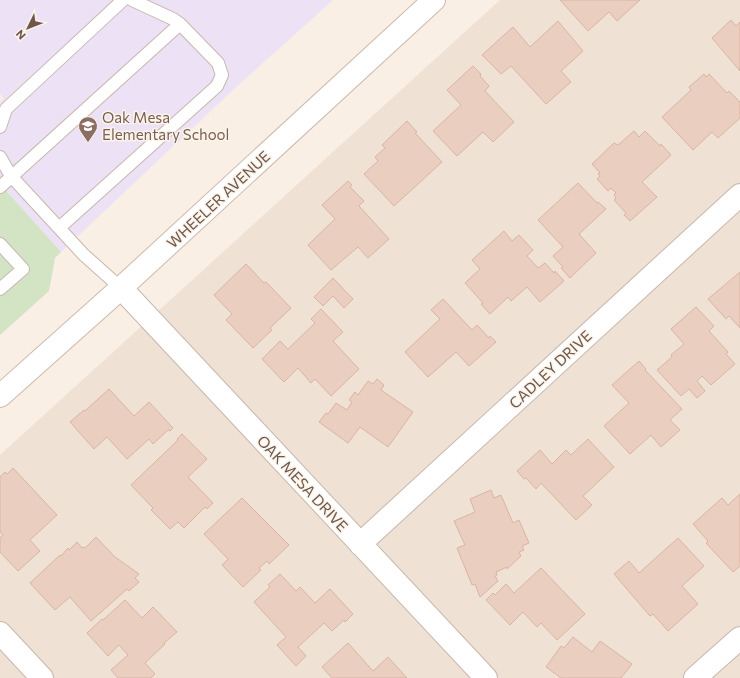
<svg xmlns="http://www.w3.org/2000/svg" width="740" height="678" font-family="Commissioner,sans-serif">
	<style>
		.residential { fill: #efe1d3 }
		.education { fill: #ece1f5 }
		.green { fill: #d3e4c5 }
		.building { fill: #eacebf; stroke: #dab4a2 }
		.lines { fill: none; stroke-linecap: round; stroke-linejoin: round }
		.lane-casing { stroke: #c8b7ac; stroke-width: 14 }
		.street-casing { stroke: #c8b7ac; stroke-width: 24 }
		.secondary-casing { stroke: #cdb9ad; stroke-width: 24 }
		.lane { stroke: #fff; stroke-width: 12 }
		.street { stroke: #fff; stroke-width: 22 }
		.secondary { stroke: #fff; stroke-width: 22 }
		.labels { text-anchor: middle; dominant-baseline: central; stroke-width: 3; stroke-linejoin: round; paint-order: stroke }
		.education-label { font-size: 15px; fill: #785e54; stroke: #fcf4e9; text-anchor: start }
		.street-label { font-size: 15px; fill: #6d574d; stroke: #fcf4e9 }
	</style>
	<rect width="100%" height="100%" fill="#f9efe4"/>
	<!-- residential -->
	<path class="residential" d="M500 0H740V678H0V455Z"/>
	<!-- education -->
	<path class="education" d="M0 0H333L235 88 61 252 0 184V102L4 98 0 94Z"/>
	<!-- green -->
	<path class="green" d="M0 184 61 252 55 258 49 291 0 335Z"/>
	<!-- building -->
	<path class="building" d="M560 0H640L617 21 609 12 588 31Z
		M731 20 736 26 740 22V71L712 38Z
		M558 21 583 51 561 71 571 82 546 104 511 66 501 74 482 55 513 27 530 47Z
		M473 66 481 74 480 76 489 86 485 91 514 122 493 142 483 132 457 156 433 131 461 105 447 90Z
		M704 74 706 77 709 74 727 93 729 91 740 102V118L718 138 712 132 693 150 662 117 691 90 689 87Z
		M407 121 417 132 415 133 442 162 394 206 364 174 378 161 375 157 385 148 382 145Z
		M634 131 639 137 645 131 660 146 661 144 671 155 642 182 657 197 630 221 624 215 626 213 614 200 616 198 614 195 616 193 611 188 608 191 597 179 600 176 598 174 600 173 592 164 614 143 618 145Z
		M348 181 352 185 350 187 364 201 359 206 389 239 368 258 358 247 331 270 308 245 335 219 322 205Z
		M578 183 597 203 598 202 606 209 579 234 596 253 570 278 561 268 563 267 553 256 563 247 538 220Z
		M504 231 512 241 519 235 533 250 527 256 538 268 545 263 554 273 555 271 564 281 540 302 527 287 511 301 508 297 490 314 481 304 483 303 465 283 480 269 472 260Z
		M246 264 264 283 266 282 291 308 270 328 272 330 253 348 226 320 232 314 214 295Z
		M740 272V328L729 316 726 319 708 299Z
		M333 278 353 299 344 308 333 296 323 306 314 297Z
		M443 299 472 330 477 325 489 338 490 336 496 342 469 366 456 352 428 377 405 352 440 319 431 310Z
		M696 307 714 326 709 331 728 352 726 354 735 364 711 385 702 376 697 381 705 391 697 398 689 389 681 396 657 370 672 357 671 355 684 344 671 329Z
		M321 309 343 332 333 341 359 369 331 396 315 379 311 383 298 368 284 382 262 359 280 341 288 349 315 323 311 319Z
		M639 361 646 369 645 370 682 409 670 420 680 430 661 447 651 435 630 454 604 426 629 403 612 385Z
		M377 379 384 385 381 390 413 412 388 447 360 427 348 443 319 422 326 413 328 414 336 403 347 410 352 402 349 400 355 392 358 395 368 381 373 384Z
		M109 389 134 416 149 402 173 428 170 431 168 430 153 444 149 439 127 459 107 437 94 449 70 422 84 410 85 411Z
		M182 434 207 459 188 477 213 503 207 509 205 507 184 528 178 522 170 529 151 510 153 508 131 485 178 440 177 439Z
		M588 439 614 467 583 496 592 505 576 520 541 483 536 489 526 478 524 479 517 471 540 450 552 464 566 450 571 455Z
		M13 468 57 515 30 540 40 551 18 571 0 552V538L3 535 0 532V477L5 472 7 474Z
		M491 490 494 498 501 495 513 523 519 520 529 543 522 546 524 550 519 552 521 556 507 569V567L496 572 497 575 495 576 498 581 480 597 475 584 472 585 457 548 465 545 454 521 475 512 470 499Z
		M740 494V566L733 572 706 543 708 541 693 524 722 498 728 505Z
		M242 498 289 545 269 564 267 561 259 568 261 570 243 587 222 565 228 559 204 534Z
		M96 537 115 557 139 574 135 578 139 582 129 591 127 589 91 621 70 597 55 610 30 583 60 555 61 556 68 548 69 550 77 542 82 548 83 547 85 548Z
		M678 538 704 566 682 586 698 604 668 631 653 614 650 616 614 574 629 561 639 573Z
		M541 568 585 614 557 640 541 623 537 627 523 612 510 625 486 600 493 593 495 595 506 584 514 593Z
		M280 574 296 591 300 587 315 603 330 589 353 614 345 622 344 620 332 631 324 623 298 647 306 656 296 666 277 645 286 637 254 602 270 587 268 585Z
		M125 600 142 618 153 607 177 632 164 643 165 644 145 663 155 674 151 678H118L111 670 128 655 119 645 108 656 87 633 102 619 103 620Z
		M573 637 592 652 600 641 632 664 621 678H561L546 667 561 646 564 648Z
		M348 643 373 671 388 657 407 678H332L322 667Z"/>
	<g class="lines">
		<!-- lane casing -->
		<g class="lane-casing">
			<path id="lane" d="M132 0 173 19 180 24
				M0 127 6 109 123 0
				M0 157 11 176 59 228 84 255 121 288
				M0 187 180 24 218 63 222 75 217 86 59 228
				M0 244 23 269 0 289"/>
		</g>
		<!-- street casing -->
		<g class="street-casing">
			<path id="street" d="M121 288 486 678
				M360 544 740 195
				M0 633 42 678
				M695 678 740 638"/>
		</g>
		<!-- secondary casing -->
		<g class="secondary-casing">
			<path id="secondary" d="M0 396 121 288 434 0"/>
		</g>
		<!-- lane -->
		<use href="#lane" class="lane"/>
		<!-- street -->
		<use href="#street" class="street"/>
		<!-- secondary -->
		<use href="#secondary" class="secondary"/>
	</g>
	<!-- icons -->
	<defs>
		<g id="school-pin" transform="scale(1)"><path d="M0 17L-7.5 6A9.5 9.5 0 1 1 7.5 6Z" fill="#8d6e63" stroke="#fcf4e9"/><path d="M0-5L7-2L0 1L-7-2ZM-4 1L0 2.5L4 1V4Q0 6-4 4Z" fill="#fff"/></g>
	</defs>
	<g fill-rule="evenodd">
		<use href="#school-pin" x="88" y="126"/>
	</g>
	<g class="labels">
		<!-- education labels -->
		<g class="education-label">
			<text x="102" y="117">Oak Mesa<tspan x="102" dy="17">Elementary School</tspan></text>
		</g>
		<!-- street labels -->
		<g class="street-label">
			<text transform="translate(218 199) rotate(-43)">WHEELER AVENUE</text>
			<text transform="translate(550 369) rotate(-43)">CADLEY DRIVE</text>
			<text transform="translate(303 483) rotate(47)">OAK MESA DRIVE</text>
		</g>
	</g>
	<!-- north arrow -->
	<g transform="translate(28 28) rotate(227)" stroke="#fcf4e9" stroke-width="3" paint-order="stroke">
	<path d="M0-3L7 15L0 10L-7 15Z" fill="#6d574d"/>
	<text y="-6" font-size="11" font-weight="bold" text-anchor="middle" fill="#6d574d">N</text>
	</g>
</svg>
